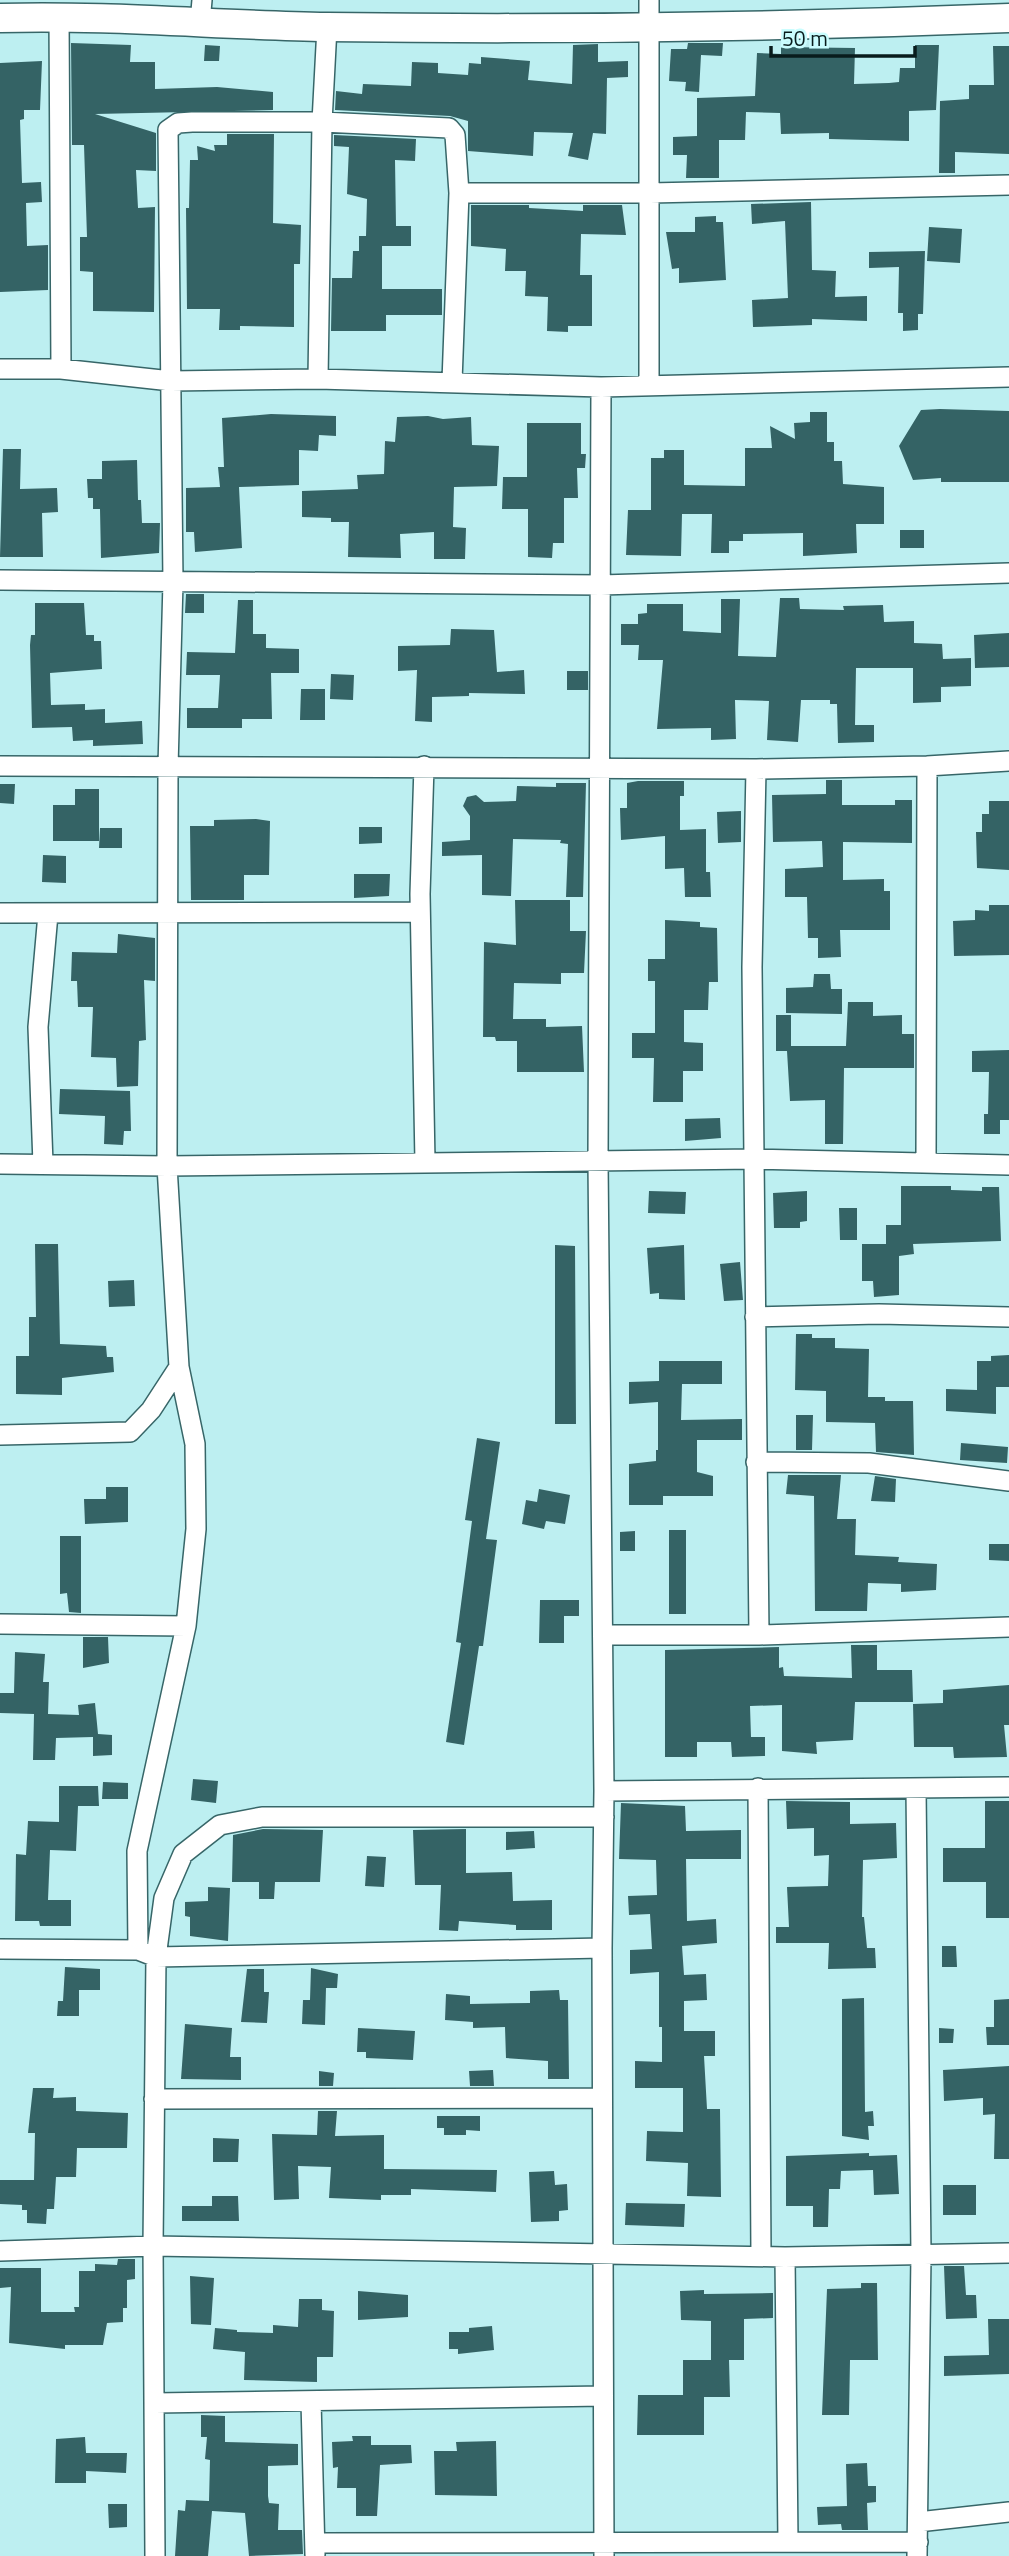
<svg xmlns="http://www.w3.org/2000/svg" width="1009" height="2556" font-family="'Titillium Web',sans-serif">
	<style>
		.building { fill: #346365 }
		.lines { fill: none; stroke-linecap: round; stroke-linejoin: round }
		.street-casing { stroke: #376668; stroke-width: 22 }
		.secondary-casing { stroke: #376668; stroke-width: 31 }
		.street { stroke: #fff; stroke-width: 19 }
		.secondary { stroke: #fff; stroke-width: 28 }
	</style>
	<rect width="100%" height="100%" fill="#bdeff1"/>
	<!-- building -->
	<path class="building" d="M71 43 131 45 130 62H155V89L217 87 273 92V110L95 114 156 133V171L136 170 138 208 155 207 154 312 93 311V272L80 271V237H87L84 145H72Z
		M688 43H723L722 56 701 55 699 92 685 91 686 82 669 81 671 49H687Z
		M598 44V62L628 61V77L607 78 606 134 593 133 588 160 568 156 573 133 534 132 533 156 468 151V121L450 116 335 110 336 91 362 94 363 84 411 86 412 62 438 63V73L468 75 469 63 481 64V57L530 61 528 80 572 84 573 45Z
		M205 45 220 46 219 61H204Z
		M915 45H939L936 110 909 111V141L829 139V133L781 134 780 113 746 112 745 140H719V178H686L687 155H673V137L697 136V98L755 96 757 53 781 54V47L855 48 854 84 889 83 899 82 900 68H915Z
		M993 46H1009V154L955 152V173H939L940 101 969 99V85H994Z
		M42 61 40 110H24V119L20 120 22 183 41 182 42 202 26 203 27 246 48 245V290L0 292V63Z
		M227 134H274L273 223 301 225 300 264H294V327L240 326V330H219L220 309H187L186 208H189L190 160H198L197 146 215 151 214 145H227Z
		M334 135 416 139 415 161 395 160 396 226H411V246H382V289H442V315H386V331H331L332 278H352L353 251H359V236H366L367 199 347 194 349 147 334 146Z
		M811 202 812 270 836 271 835 297 867 296V321L812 319V325L753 327 752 300 788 298 785 221 752 224 751 204Z
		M471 205H529V208L583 211V205H622L626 235 581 234 580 275H592V326H568V332L547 331 548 297 525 296 526 271H505L506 249 471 246Z
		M716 216V222H723L726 280 679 283V268L672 269 666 232H695V217Z
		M929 227 962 229 960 263 927 261Z
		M925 251 923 314H918V330L903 331V313H898L899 267 869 268V252Z
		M940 409 1009 411V482H941V478L913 480 899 446 921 410Z
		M810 412H827V442H834V461H842L843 484 884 487V524H856L857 553 803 556V533L743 534V541H729V553H711L712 514H682L681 556 626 555 628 510H651V458H664V450H684V485L745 486V448H772L770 426 795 439 794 423 810 422Z
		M271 414 336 416V436L319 435 318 451 299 450V485L239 487 242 548 195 552 194 532H186V488L220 487 218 467H224L222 418Z
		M428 416 443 419 471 417 472 445 499 446 497 486 454 487 453 527 466 528 465 559H434V532L400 534 401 558 348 557 349 522H331V518L302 517V491L358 489 357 475 384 474 385 441 395 442 397 417Z
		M527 423H581V454H586L585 468H577L578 498H564V543H553L552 558 528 557V509H502L503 477H527Z
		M3 449H21L20 489 57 488 58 512 42 513 43 557H0Z
		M137 460 138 500H141L142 523H160L159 553 101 558 100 509H93V498H88L87 479H102V461Z
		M900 530H924V548H900Z
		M186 594H204V613H185Z
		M780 598H799L800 609 844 610 843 606 883 605 884 622 914 621V643L942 644 943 659 971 658V686L941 687V702L913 703V668H856L855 725H874V742L838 743 837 704H830V700H801L798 742 767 740 769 701 735 700 736 739 711 740V728L657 729 663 660H638L639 645H621V624H638V614L647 613V604H683V631L721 633V599H740L738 656 776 657Z
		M238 600H253V634H266V648L299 649V673H271L272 719H242V728H187V708H218L220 675H186L187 652 235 653Z
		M35 603H84L86 635H94V641H101L102 669 50 673 51 705 85 704V710L105 709V723L142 721 143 744 93 746V740L73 741 72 727 32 728 30 645 31 635H35Z
		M451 629 494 630 497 672 524 670 525 694 469 693V696L432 697V722L415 721 417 670 398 671V646L450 645Z
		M1009 633V667L975 668 974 635Z
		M567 671H588V690H567Z
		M331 674 354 675 353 700 330 699Z
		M301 689H325V720H300Z
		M826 780H842V805H895V800H912V843L843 842V880L884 879V891H890V930H840L841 957 818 958V938H808L807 897H785V869L823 867 822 841 773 842 772 795 826 794Z
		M638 781H684V796H680V830L706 829V872H710L711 897H685L684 868 665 869V836L621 840 620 808H627V783Z
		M556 783H586L583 897H566L568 844 560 843 561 840 513 839 511 896 482 895V855L442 856V842L470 840V816L463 806 467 797 476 795 484 802 516 801 517 786 556 787Z
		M0 784H15L14 804 0 803Z
		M75 789H99V841H53V805H75Z
		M989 801H1009V870L977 868 976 832H982V814H989Z
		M741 811V842L718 843 717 812Z
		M256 819 270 821 269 875H244V900H191L190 826H214V820Z
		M359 827H382V843L359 844Z
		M100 828H122V848H99Z
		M43 855 66 856V883L42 882Z
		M354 874H390L389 896 354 898Z
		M515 900H570V931H586L584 973H561V984L514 983 513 1019H546V1027L582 1026 584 1072H517V1041H496L495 1037H483L484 942 516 945Z
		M989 905H1009V955L954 956 953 921 975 920V910L989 911Z
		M665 920 700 922V927L717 928 718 982H709L708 1010H684V1042L703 1043V1071H683V1102H653L654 1058H632V1033H655V981H648V959H665Z
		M118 934 155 938V981L144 980 146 1040 139 1041 138 1086 117 1087 116 1058 91 1057 93 1007H78L77 981H71L72 952 117 953Z
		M814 974H830L831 989H842V1014L786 1013V988L813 987Z
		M848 1002H873V1016L902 1015V1034H914V1068H844L843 1144H825V1100L790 1101 787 1051H776V1015H791V1046H846Z
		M1009 1050V1120H1000V1134H984V1114H988L989 1072H972V1051Z
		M60 1089 130 1091 131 1131H124L123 1145 104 1144 105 1116 59 1114Z
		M720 1118 721 1138 685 1141V1119Z
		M901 1186H951V1190L982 1191V1187H999L1001 1241 913 1244 914 1254 899 1256V1295L874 1297 873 1281H862V1244H886V1225H901Z
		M649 1191 686 1192 685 1214 648 1213Z
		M807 1191V1221L800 1222V1228H774L773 1193Z
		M839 1208H857V1240H840Z
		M35 1244H58L60 1344 106 1346 107 1357H113L114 1372 62 1378V1395L16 1394V1356H29V1317H36Z
		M555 1245 575 1246 576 1424H555Z
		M684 1245 685 1300 659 1299V1293L650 1294 647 1248Z
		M740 1262 743 1300 724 1301 720 1264Z
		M134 1280 135 1306 109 1307 108 1281Z
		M796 1334H812V1338H835V1348L869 1349 868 1397H885V1401H913L914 1455 876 1452 875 1423 826 1422V1391L795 1390Z
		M1009 1355V1387H996V1414L946 1411V1389L977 1390V1361H991V1356Z
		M659 1361H722V1384H682L681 1420 742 1419V1440H697V1472L713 1476V1496H663V1505H629V1464L656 1461V1450H658V1402L629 1404V1382L659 1381Z
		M796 1415H813L812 1450H796Z
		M477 1438 500 1442 486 1539 497 1540 483 1646H479L464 1745 446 1742 461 1643 456 1642 472 1521 465 1520Z
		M961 1443 1008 1447 1007 1463 960 1460Z
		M788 1475H841L837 1519H856L855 1555 899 1557 898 1562 937 1564 936 1590 901 1592V1584L868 1583 867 1611H815L814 1496 786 1494Z
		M875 1476 896 1479 895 1502 871 1501Z
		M106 1487H128V1522L85 1524 84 1499H106Z
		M539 1489 570 1495 565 1524 546 1521 544 1529 522 1524 526 1500 537 1502Z
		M669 1530H686V1614H669Z
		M635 1531V1551H620V1532Z
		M60 1536H81V1613L69 1612 67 1593 60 1594Z
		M989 1544H1009V1561L989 1560Z
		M540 1600H579V1616H564V1643H539Z
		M83 1637H108L109 1663 83 1668Z
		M851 1645H877V1670H912L913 1702H855L853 1740 816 1742 817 1754 782 1751V1705L750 1706 751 1737H765V1756L732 1757 731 1742H697V1757H665V1650L779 1647V1668L783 1667 784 1676 852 1678Z
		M15 1652 45 1654 43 1682H49L48 1714 79 1715 78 1705 95 1703 98 1734 112 1735V1755L93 1756V1737L56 1738 55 1760H33L34 1714 0 1713V1693H14Z
		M1009 1685V1725H1004L1007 1757 954 1758 953 1747H914L913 1704 943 1703V1690Z
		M193 1779 218 1781 216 1803 191 1800Z
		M103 1782 128 1783V1799H102Z
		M59 1786H98L99 1806H78L76 1851 50 1850 48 1900H71V1926H40L39 1921H15L16 1854 26 1855 28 1821 59 1822Z
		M786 1801 850 1802V1824L896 1823 897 1858 863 1860 862 1917H864L867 1948H875L876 1968 828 1969 829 1943H776V1927H789L787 1887 828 1886 829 1855 814 1856V1828L787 1829Z
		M985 1801H1009V1918H986V1882H943V1848H985Z
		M621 1803 685 1806 686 1831 741 1830V1859H686L687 1921 716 1919 717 1943 682 1946 684 1975 706 1974 707 2000 684 2001V2031H715V2056H704L707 2109H720L721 2197 687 2196 688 2163 646 2161 647 2131 683 2132V2088H635V2061L662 2062V2027H659V1972L630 1974V1950L652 1949 650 1914 629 1915 628 1896 657 1895 656 1860 619 1859Z
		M263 1829 323 1830 320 1882H275L274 1899H259V1882H232L233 1835Z
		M466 1829V1873L512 1872 513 1901 552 1900V1930H516V1925L459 1921 458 1931 439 1930 441 1885H415L413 1830Z
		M534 1831 535 1848 506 1850V1832Z
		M367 1856 386 1857 384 1887 365 1886Z
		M208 1887 230 1888 228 1941 190 1936V1917L185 1916V1902L208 1901Z
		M942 1946H956L957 1967H942Z
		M65 1967 100 1969V1990H79V2016H57L58 2001H63Z
		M311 1968 338 1974 337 1988H326L325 2025 302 2024 303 2000H310Z
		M247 1969H264V1992H269L267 2023 241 2022Z
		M559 1990 560 2000H568L569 2079H548V2061L506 2058 505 2027 473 2028V2022L445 2020 446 1994 470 1996V2004L530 2003V1991Z
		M864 1998 865 2112 873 2111 874 2126H868L869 2140 842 2136V1999Z
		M1009 1999V2045H987L986 2027H994V2000Z
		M185 2024 232 2028 230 2057H241V2080L181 2079Z
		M358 2028 415 2031 413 2060 366 2058V2052H357Z
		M939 2028 954 2029 953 2043H939Z
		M1009 2066V2159H994L995 2114 983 2115V2098L944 2101 943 2070Z
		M493 2070 494 2086H470L469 2071Z
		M319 2071 334 2073 333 2086H319Z
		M33 2088H54L53 2098 76 2097V2111L128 2113 127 2148H77L76 2177H56L54 2209H47L46 2224 27 2223V2210H22V2205L0 2204V2180H34L35 2133H28Z
		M318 2111H337L335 2136 384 2135V2169L497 2170 496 2192 411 2189V2195H381V2200L329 2198 331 2167 298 2166 299 2199 274 2200 272 2134 317 2135Z
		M437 2116H480V2131L466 2130V2135H444V2128H437Z
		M213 2138 239 2139 238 2162H213Z
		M869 2153V2156L897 2155 899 2194 874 2195 873 2170 841 2171 840 2189H829L828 2227H813V2206H786V2156Z
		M554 2171 555 2185 567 2184 568 2210 559 2211V2221L531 2222 529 2172Z
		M943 2185H976V2215H943Z
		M212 2196H238L239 2221H182V2206H212Z
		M626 2203 685 2204 684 2227 625 2225Z
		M118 2259H135V2279L127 2280V2308H123V2322L107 2323 103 2345H65V2349L9 2343 11 2287 0 2288V2268H41V2312H75L74 2307H79V2271H95V2264L117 2265Z
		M944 2266H964L966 2295H976L977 2318 946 2319Z
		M190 2276 214 2278 211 2325 191 2324Z
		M861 2283H877L878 2360H850L849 2415H822L827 2289 861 2288Z
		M704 2290V2294L773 2293V2318L744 2319V2360H729L730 2397H704V2435H637L638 2395H683V2360H711V2321L681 2320 680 2291Z
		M358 2291 408 2295V2317L358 2320Z
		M299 2299H322V2310L334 2311 333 2357H317V2382L244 2380 245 2352 213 2349 215 2328 237 2330V2332L273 2333V2325L298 2327Z
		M988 2319H1009V2374L944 2376V2356L989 2355Z
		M492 2326 494 2350 458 2354V2349H449V2332H469V2328Z
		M201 2415 225 2416V2442L298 2444V2465L268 2466V2496L269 2503 279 2504 278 2530H302L303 2554 249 2556 245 2513 212 2511 208 2556H175L178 2510 185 2511 186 2500 209 2501 210 2460 205 2459 207 2437H201Z
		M352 2436H371V2445H411L412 2463 380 2465 377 2516H356V2488H337L338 2467 333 2468 332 2442 353 2441Z
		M85 2437 86 2453H127L126 2473 86 2471V2483H55L56 2439Z
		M496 2441 497 2496 435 2495 434 2451H457L456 2442Z
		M867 2463 868 2486H876V2502L867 2503 868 2530H842L841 2524 818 2525 817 2507 847 2506 846 2464Z
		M108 2504H127V2527L109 2528Z"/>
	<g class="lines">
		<!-- street casing -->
		<g class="street-casing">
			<path id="street" d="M59 16 61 369
				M200 23 202 0
				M459 193H650L1009 185
				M0 369H61L171 381 318 379 601 387 1009 377
				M318 379 322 122 327 27
				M649 384V0
				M601 387 598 1161 604 1791 602 1948 604 2556
				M0 580 601 585 1009 573
				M0 766 756 769 927 766 1009 761
				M424 766 420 894 425 1162
				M756 769 752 967 759 1635
				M0 913 420 912
				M926 1163 927 766
				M0 1164 167 1166 755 1159 1009 1165
				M43 1164 38 1027 48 914
				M755 1317 879 1314 1009 1317
				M0 1435 130 1432 151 1410 179 1367 167 1166 168 767 173 582 168 130 178 123 192 122H322L449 128 455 135 459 193 452 382
				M756 1462 869 1463 1009 1481
				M0 1624 186 1626
				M603 1635H759L1009 1627
				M758 1788 761 2256
				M916 1789 921 2255 917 2556
				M604 1791 1009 1787
				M0 1949 138 1950 156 1957 602 1948
				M138 1950 137 1851 186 1626 196 1529 195 1444 179 1367
				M154 2099 602 2098
				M0 2251 153 2246 156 1957 164 1898 183 1854 220 1825 262 1817H604
				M785 2257 788 2542
				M311 2401 315 2554
				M155 2403 603 2396
				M918 2522 1009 2512
				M315 2543 918 2542
				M155 2556 153 2246 785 2257 1009 2253"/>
		</g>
		<!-- secondary casing -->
		<g class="secondary-casing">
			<path id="secondary" d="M0 18C109 15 218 25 327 27 554 30 782 27 1009 18"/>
		</g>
		<!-- street -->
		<use href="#street" class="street"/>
		<!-- secondary -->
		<use href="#secondary" class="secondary"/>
	</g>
	<!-- scale -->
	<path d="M771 46v10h144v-10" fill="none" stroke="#081c1c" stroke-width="3.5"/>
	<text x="782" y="46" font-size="21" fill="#081c1c" stroke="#cafdfe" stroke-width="5" paint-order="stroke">50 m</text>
</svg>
